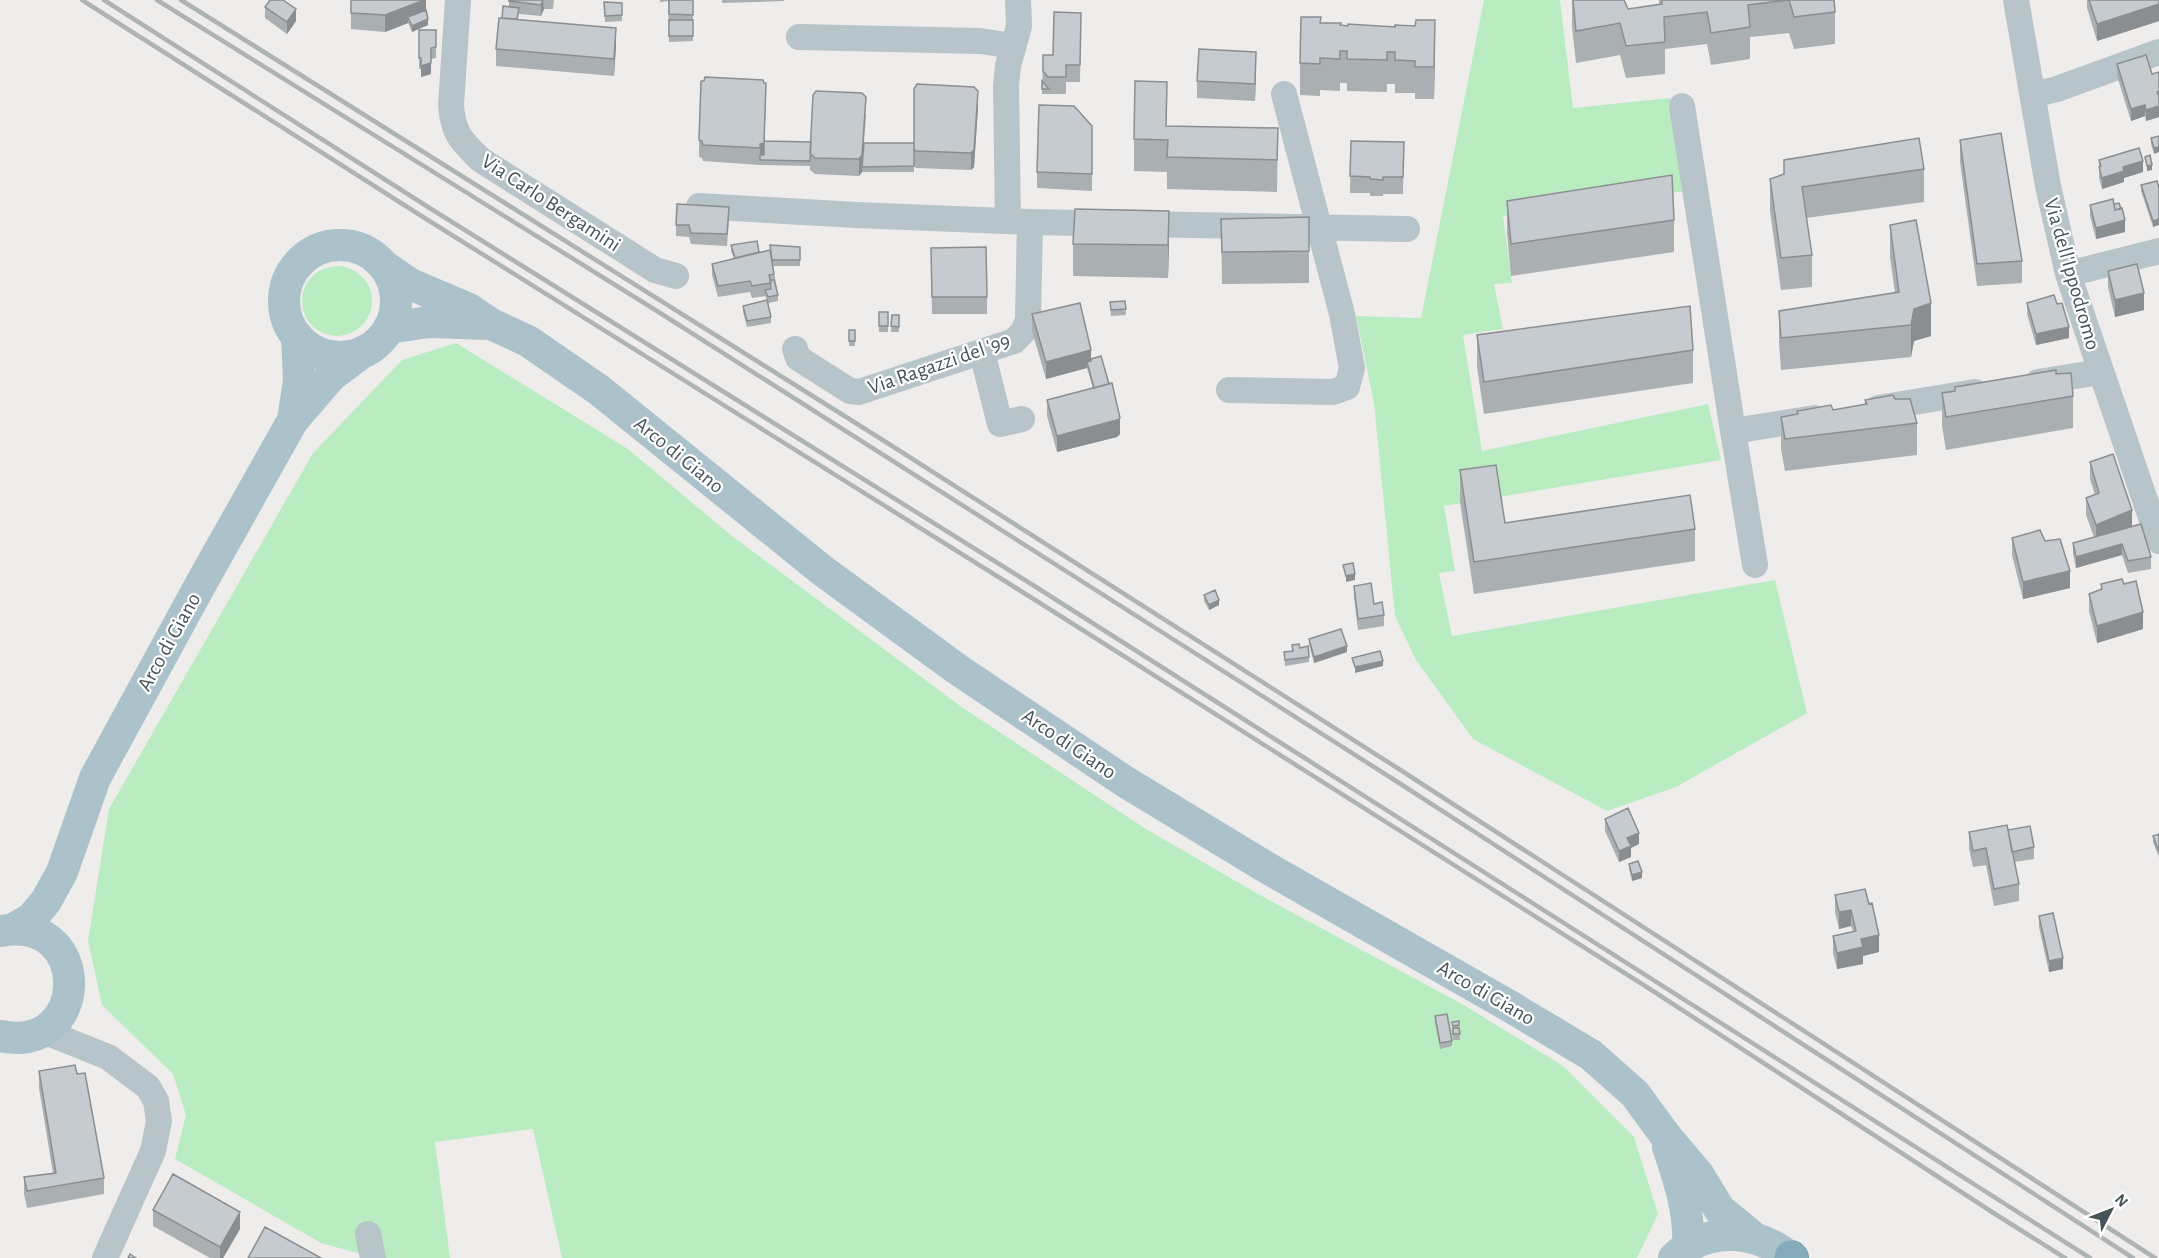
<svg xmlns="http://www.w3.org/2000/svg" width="2159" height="1258" font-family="'Alegreya Sans',sans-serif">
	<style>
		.green { fill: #baecc2 }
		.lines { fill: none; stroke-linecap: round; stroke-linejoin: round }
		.highway-casing { stroke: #7096a6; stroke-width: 34 }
		.minor { stroke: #b7c4c9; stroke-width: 26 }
		.major { stroke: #acc2cb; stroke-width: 32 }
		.highway { stroke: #84abba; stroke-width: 33 }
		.rail { stroke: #aeb3b6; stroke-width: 4.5 }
		.wall { fill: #aaafb2 }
		.shaded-wall { fill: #8b8e91 }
		.building { fill: #c6cbcf; stroke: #8b8e91; stroke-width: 1.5 }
		.labels { text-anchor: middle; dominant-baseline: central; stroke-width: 4.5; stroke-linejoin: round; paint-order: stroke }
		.street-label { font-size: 21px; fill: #455459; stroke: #fff }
	</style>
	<rect width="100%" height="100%" fill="#efecec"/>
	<!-- green -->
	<path class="green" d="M1484 0H1560L1573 108 1670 98 1686 191 1503 216 1512 283 1494 284 1503 329 1463 335 1482 451 1708 404 1721 460 1444 506 1455 571 1439 573 1452 636 1775 580 1807 713 1676 787 1607 811 1473 739 1416 660 1395 616 1374 403 1356 316 1421 318Z
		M302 301a35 35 0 1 1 70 0a35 35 0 1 1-70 0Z
		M456 343 628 449 732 536 963 708 1146 829 1258 894 1462 1004 1563 1066 1634 1137 1658 1214 1637 1258H562L533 1129 435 1142 450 1258H375L321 1243 175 1159 186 1115 173 1074 102 1005 88 941 109 809 313 453 402 360Z"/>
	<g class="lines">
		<!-- highway casing -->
		<g class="highway-casing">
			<path id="highway" d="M1791 1257 1792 1258"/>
		</g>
		<!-- minor -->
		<path class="minor" d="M458 0 451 105C453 133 461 141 481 160L655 270 676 276
			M2016 0 2048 186 2068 274 2159 541
			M799 37 980 41 1013 46
			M2033 95 2057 89 2159 52
			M1682 106 1733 431 1815 418
			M699 206 856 215 1030 222 1407 229
			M1008 221 1006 86 1008 66 1019 26 1018 0
			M2068 274 2159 251
			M795 349 798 358 850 391 859 392 1014 341 1023 332 1028 320 1030 222
			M982 352 1000 424 1022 419
			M2038 382 2100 372
			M1229 390 1333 392 1347 387 1352 368 1342 314 1284 94
			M1878 408 1975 392
			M1733 431 1755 565
			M43 1031 108 1057 148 1087 156 1101 159 1121 153 1151 105 1258
			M368 1234 373 1258"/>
		<!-- major -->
		<path class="major" d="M284 301a56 56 0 1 1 112 0a56 56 0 1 1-112 0Z
			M384 266 410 284 469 309 491 324 528 341 599 390 823 571 957 669 1124 781 1269 869 1511 1007 1591 1055 1635 1094 1665 1135 1698 1174 1720 1210 1753 1237
			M389 328 428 322 490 324
			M293 420 299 381 297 336
			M13 929 32 918 46 901 62 872 95 778 203 580 293 420 331 376 364 351
			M0 1036C91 1055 93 914 1 931
			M1668 1147C1679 1180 1690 1212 1688 1247
			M1674 1258C1708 1225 1757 1230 1791 1258"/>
		<!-- highway -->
		<use href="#highway" class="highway"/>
		<!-- rail -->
		<path class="rail" d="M82 0 423 217 1032 598 1653 991 1992 1212 2065 1258
			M104 0 428 207 1036 587 2090 1258
			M157 0 657 311 1396 781 2133 1258
			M181 0 878 437 1402 771 2155 1258"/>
	</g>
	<!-- wall -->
	<path class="wall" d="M351 0H426V13L428 25 412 32 408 23 385 32 351 29Z
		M509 0H554L553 9H544L541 16 519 14 518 19 616 45 614 76 496 66V49L502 18 509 7Z
		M660 0H693V41L669 42 668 1 660 2Z
		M722 0H784V1L722 3Z
		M1572 0H1624L1628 9 1659 4V0H1834L1835 12V44L1794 49 1789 33 1750 37V59L1711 65 1707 44 1665 49V74L1626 78 1620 55 1576 63 1572 27Z
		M2087 0H2159V21L2097 41 2087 8Z
		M604 2 622 3V21L605 22Z
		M265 7 296 21 287 34 265 18Z
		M1081 13 1080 82H1066V94H1042L1043 55H1053Z
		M1321 23 1341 25 1435 52 1434 99H1415V93H1395V84H1387V92L1347 91V83H1340V91L1320 90V96L1300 95V63Z
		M419 30H436V58L431 59V74L421 77V69H419Z
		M2117 64 2152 74 2159 72V117L2146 121 2145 116 2131 121 2117 76Z
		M1256 68 1255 101 1197 98V81Z
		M766 100 764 155 811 142 866 114 864 143H914L978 108 974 167 971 170 916 168 914 166V163V172H862L859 176 815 174 810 170V166L760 165 703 161 702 158 699 157V140Z
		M1092 126V191L1037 188V172Z
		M1167 126 1278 128 1277 192 1167 189V172L1134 171V139Z
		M2159 136 2154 154 2151 144V138Z
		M1960 140 2022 261V283L1977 286 1960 162Z
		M1351 141 1404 142 1403 194H1383V196H1370V193H1350Z
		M2099 160 2143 172 2124 178V182L2102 189 2099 178Z
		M1924 169V202L1806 218 1812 255V287L1781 290 1770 211V179Z
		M2157 181 2153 227 2141 191V185Z
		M1507 201 1674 220V252L1511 276 1507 233Z
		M2114 204 2125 232 2096 239 2090 216V205Z
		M1309 217V283L1222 284 1221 219Z
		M729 219 727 246 691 244 689 237 676 236V225Z
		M1890 225 1931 336 1914 341 1911 357 1781 370 1779 343V311L1895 293 1890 257Z
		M1169 243 1168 278 1073 276V244Z
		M731 245 759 252 800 247V266H773L778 295V301L768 303 771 317V323L747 327 743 312V306L767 300 765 296 752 298 750 292 718 297 712 275V264L734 258 731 251Z
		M931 248 987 297V314H932Z
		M2108 271 2144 310 2115 317 2108 287Z
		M1125 301 1126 315 1111 316 1110 302Z
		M2027 303 2057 304 2069 338 2036 345 2027 314Z
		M879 312H888V332H879Z
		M1032 314 1091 359 1120 434 1117 437 1057 452 1047 416V400L1093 388 1087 368 1046 379 1032 331Z
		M892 315H899V332H891Z
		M849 330H855V346H849Z
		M1477 335 1693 350V383L1484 414 1477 367Z
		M2056 374 2073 396V428L1946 450 1942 426V393Z
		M1895 399 1917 423V455L1785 471 1781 449V417L1797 414V411L1833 410 1865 404V400Z
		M2090 462 2132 526 2151 557V569L2128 573 2122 555 2076 568 2073 554V543L2094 537 2086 515V498L2095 495 2090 479Z
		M1460 470 1505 523 1695 529V561L1474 594 1460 502Z
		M2012 538 2045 541 2070 588 2023 599 2012 555Z
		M2101 584 2143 629 2097 643 2089 611V594L2101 590Z
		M1354 586 1374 604 1384 615V626L1358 630 1354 597Z
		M1204 595 1219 605 1209 610 1204 601Z
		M1309 639 1347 652 1314 663 1309 645Z
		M1292 645 1300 648 1309 657V662L1285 666 1284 652 1292 651Z
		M1605 819 1639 844 1631 848V857L1619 862 1605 831Z
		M2008 830 2034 847V859L2014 862 2019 884V901L1994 906 1986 865 1973 867 1969 849V832Z
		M2159 834V857L2153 842V836Z
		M1629 864 1642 878 1632 881 1629 869Z
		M1865 889 1879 952 1863 956V964L1837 969 1833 953V936L1853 931 1851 926 1839 929 1835 912V895Z
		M2039 916 2063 969 2049 972 2039 927Z
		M1435 1016 1452 1041V1046L1440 1049 1435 1022Z
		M1459 1021 1460 1040H1453L1452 1022Z
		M39 1071 77 1074 104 1178V1194L27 1208 24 1194V1177L53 1173 39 1088Z
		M153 1210 240 1229 223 1258H210L153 1226Z"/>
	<!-- shaded-wall -->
	<path class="shaded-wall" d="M424 0H426V16L408 17V23L385 32V15Z
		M543 0 544 9 541 16V5Z
		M2159 4V21L2097 41V24Z
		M296 9V21L287 34V22Z
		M428 19V25L412 32V26Z
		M1435 20V52L1434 99V67Z
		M616 28V45L614 76V59Z
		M1256 52V68L1255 101V84Z
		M431 63V74L421 77V66Z
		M766 83 764 160H760V161V144Z
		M978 91V108L974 167 971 170V153Z
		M866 97 862 172 859 176V159Z
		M2145 105V116L2131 121V109Z
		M2159 106V117L2146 121V110Z
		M2159 147V152L2154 154V148Z
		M2143 161V172L2124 178V182L2102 189V178L2123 167Z
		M2152 165V170L2147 171V166Z
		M1169 211V243L1168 278V245Z
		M2159 219V225L2153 227V221Z
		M2125 220V232L2096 239V228Z
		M2144 293V310L2115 317V300Z
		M1931 303V336L1914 341 1911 357V325L1914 309Z
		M2069 327V338L2036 345V334Z
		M1091 350V367L1087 362V368L1046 379V362Z
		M1120 418V434L1117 437 1057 452V436Z
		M2132 510V527L2096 542V525Z
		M2122 544V555L2076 568V557Z
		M2070 571V588L2023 599V582Z
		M1355 574V580L1346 582V576Z
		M1219 600V605L1209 610V605Z
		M2143 612V629L2097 643V626Z
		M1347 646V652L1314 663V657Z
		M1383 661V666L1355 673V667Z
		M1639 833V844L1631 848V857L1619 862V851L1627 838Z
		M1642 872V878L1632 881V875Z
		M1851 910V926L1839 929V912Z
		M1879 935V952L1863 956V964L1837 969V953L1861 939Z
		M2063 958V969L2049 972V961Z
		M240 1212V1229L223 1258H220V1247Z"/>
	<!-- building -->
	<path class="building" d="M270 0H283L296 9 287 22 265 7Z
		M351 0H424L385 15 351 13Z
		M509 0H543L541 5 509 1Z
		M669 0H693V15L669 14Z
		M1573 0H1624L1628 9 1662 4V0H1834L1835 12 1794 17 1789 0 1748 5 1750 27 1711 33 1707 12 1664 17 1665 42 1626 46 1620 23 1576 31Z
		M2089 0H2159V4L2097 24Z
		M604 2 622 3V15L605 16Z
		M503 6 519 8 517 19 502 18Z
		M426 10 428 19 412 26 408 17Z
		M1054 12 1081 13 1080 65H1066V77H1048L1043 71V55H1053Z
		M1301 17H1321L1320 23H1341L1340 25 1348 26V24L1395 27V25L1415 26 1416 20H1435L1434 67H1415V61L1395 60V52H1387V60L1347 59V51H1340V59L1320 58V64L1300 63Z
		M499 18 616 28 614 59 496 49Z
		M669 20H693V36H669Z
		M419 30H436V47L431 48V63L421 66V58H419Z
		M1199 49 1256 52 1255 84 1197 81Z
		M2146 55 2152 74 2159 72V91L2157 92 2159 97V106L2146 110 2145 105 2131 109 2117 64Z
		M705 77 763 80 764 83H766L764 143 760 144V148L703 145 702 141 699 140 701 81H704Z
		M1042 81 1049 89H1042Z
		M1135 81 1167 82 1166 126 1278 128 1277 160 1167 157 1168 140 1134 139Z
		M917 84 974 87 978 91 974 150 971 153 916 151 914 149V89Z
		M816 91 862 93 866 97 862 155 859 159 815 158 810 153 813 95Z
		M1039 105 1074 106 1092 126V174L1037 172Z
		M2001 133 2022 261 1977 264 1960 140Z
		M2159 136V147L2154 148 2151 138Z
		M1919 138 1924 169 1802 187 1812 255 1781 258 1770 179 1784 174V160Z
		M764 141 811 142 810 161 760 160V155H764Z
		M1351 141 1404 142 1403 177H1383V180L1370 179V177L1350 176Z
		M864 143H914V166L862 167Z
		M2139 148 2143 161 2123 167 2124 171 2102 178 2099 167 2101 166 2099 160Z
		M2150 155 2152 165 2147 166 2145 157Z
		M1672 175 1674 220 1511 244 1507 201Z
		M2157 181 2159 188V219L2153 221 2141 185Z
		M2113 199 2115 210 2122 208 2125 220 2096 228 2090 205Z
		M2119 203 2121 209 2115 210 2114 204Z
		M677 204 729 207 727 234 691 233 689 225H676Z
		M1075 209 1169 211 1168 245 1073 244Z
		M1309 217V251L1222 252 1221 219Z
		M1916 220 1931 303 1914 309 1911 325 1781 338 1779 311 1899 292 1890 225Z
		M757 241 759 252 735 258 731 245Z
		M770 245 800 247V260H772Z
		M986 247 987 297H932L931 248Z
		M770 250 774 274 769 275 771 283 752 286 750 281 718 286 712 264Z
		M2137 264 2144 293 2115 300 2108 271Z
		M770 280H774L778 295 768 297 765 290 771 289Z
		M2054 295 2057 304 2062 303 2069 327 2036 334 2027 303Z
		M767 300 771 317 747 321 743 306Z
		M1125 301 1126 309 1111 310 1110 302Z
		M1080 303 1091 350 1046 362 1032 314Z
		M1690 306 1693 350 1484 382 1477 335Z
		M879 312H888V326H879Z
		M892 315H899V327L891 326Z
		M849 330H855V341H849Z
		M1101 356 1109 384 1094 388 1087 362 1091 361V359Z
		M2056 370V374L2071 373 2073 396 1946 417 1942 393 1955 391V387Z
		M1112 383 1120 418 1117 420 1057 436 1047 400Z
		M1893 395 1895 399H1910L1917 423 1785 439 1781 417 1798 414 1797 411 1831 405 1833 410 1867 404 1865 400Z
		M2113 454 2132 510 2096 525 2086 498 2099 493 2090 462Z
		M1496 465 1505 523 1690 495 1695 529 1474 562 1460 470Z
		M2141 524 2151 557 2128 561 2122 544 2076 557 2073 543Z
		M2040 530 2045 541 2060 539 2070 571 2023 582 2012 538Z
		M1353 563 1355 574 1346 576 1343 565Z
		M2122 579 2124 584 2136 581 2143 612 2097 626 2089 594 2102 589 2101 584Z
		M1371 583 1374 604 1382 602 1384 615 1358 619 1354 586Z
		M1215 590 1219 600 1209 605 1204 595Z
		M1341 629 1347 646 1314 657 1309 639Z
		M1299 644 1300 648 1308 646 1309 657 1285 660 1284 652 1293 651 1292 645Z
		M1380 651 1383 661 1355 667 1352 658Z
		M1628 808 1639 833 1627 838 1631 846 1619 851 1605 819Z
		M2007 825 2019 884 1994 889 1986 848 1973 851 1969 832Z
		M2030 826 2034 847 2012 852 2008 830Z
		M2159 834V851L2153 836Z
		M1638 861 1642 872 1632 875 1629 864Z
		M1865 889 1869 904 1872 903 1879 935 1861 939 1863 947 1837 953 1833 936 1856 931 1851 910 1839 912 1835 895Z
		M2053 913 2063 958 2049 961 2039 916Z
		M1447 1014 1452 1041 1440 1043 1435 1016Z
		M1459 1021V1025L1453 1026 1452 1022Z
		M1453 1028H1459L1460 1034H1453Z
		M75 1065 77 1074 85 1073 104 1178 27 1191 24 1177 56 1173 39 1071Z
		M173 1174 240 1212 220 1247 153 1210Z
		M265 1227 321 1258H248Z
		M130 1254 136 1258H128Z"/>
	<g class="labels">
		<!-- street labels -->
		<g class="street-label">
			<text transform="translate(551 203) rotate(33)">Via Carlo Bergamini</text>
			<text transform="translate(2072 274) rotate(74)">Via dell'Ippodromo</text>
			<text transform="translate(939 364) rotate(-19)">Via Ragazzi del '99</text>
			<text transform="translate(679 455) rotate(39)">Arco di Giano</text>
			<text transform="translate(169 642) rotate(-61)">Arco di Giano</text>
			<text transform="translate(1069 744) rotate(34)">Arco di Giano</text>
			<text transform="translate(1486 993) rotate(30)">Arco di Giano</text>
		</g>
	</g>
	<!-- north arrow -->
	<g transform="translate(2111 1210) rotate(48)" stroke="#ffffff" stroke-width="4.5" paint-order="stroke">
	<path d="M0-4.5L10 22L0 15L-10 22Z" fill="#455459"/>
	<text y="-9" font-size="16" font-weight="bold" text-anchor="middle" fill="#455459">N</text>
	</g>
</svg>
